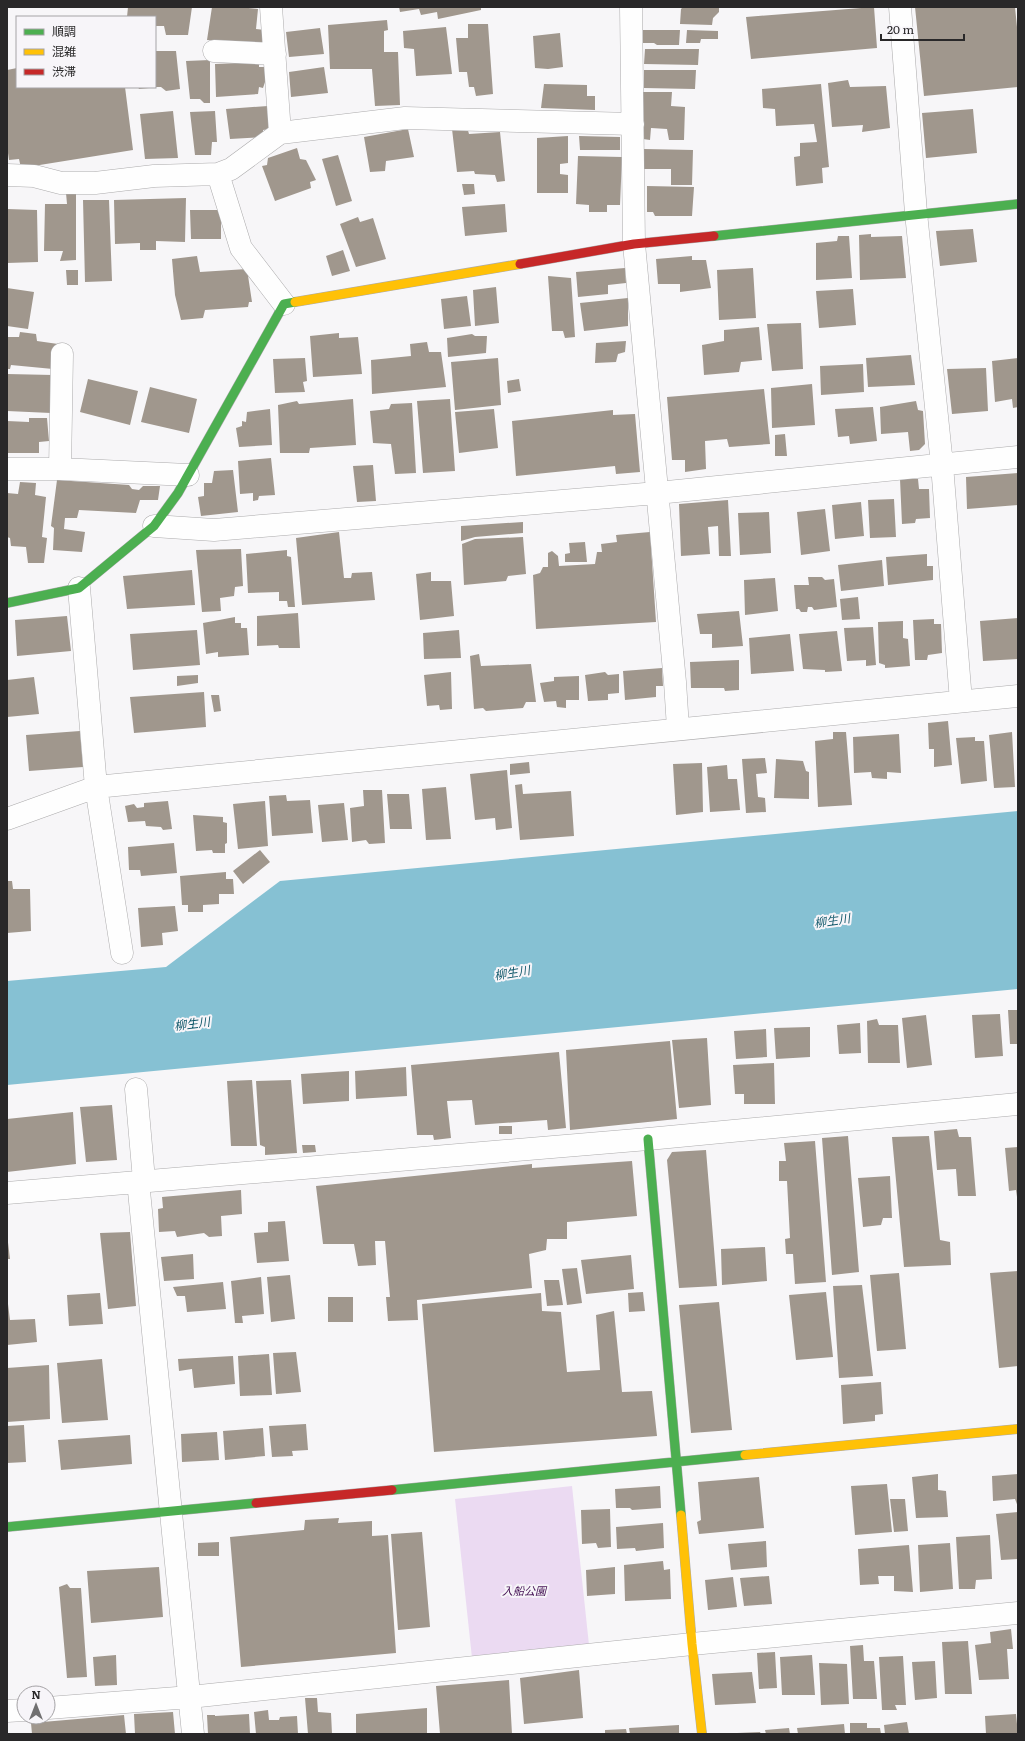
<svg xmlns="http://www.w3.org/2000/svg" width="1025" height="1741" font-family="Literata,'Noto Sans JP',serif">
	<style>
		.green { fill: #ebdaf2 }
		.water { fill: #86c1d3 }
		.building { fill: #a0978d }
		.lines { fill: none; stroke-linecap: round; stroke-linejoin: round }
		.street-casing { stroke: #acabac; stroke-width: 23 }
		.fast-casing { stroke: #acabac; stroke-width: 10 }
		.slow-casing { stroke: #acabac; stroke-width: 10 }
		.jam-casing { stroke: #acabac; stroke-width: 10 }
		.street { stroke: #fefefe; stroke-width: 22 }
		.fast { stroke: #4caf50; stroke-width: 9 }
		.slow { stroke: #ffc107; stroke-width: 9 }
		.jam { stroke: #c62828; stroke-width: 9 }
		.labels { text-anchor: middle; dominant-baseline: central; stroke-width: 4; stroke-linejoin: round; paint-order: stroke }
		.park-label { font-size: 11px; font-style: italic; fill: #431053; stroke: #f7f5f9 }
		.water-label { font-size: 12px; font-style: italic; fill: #11586a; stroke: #f7f5f9 }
	</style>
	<rect width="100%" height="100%" fill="#f7f6f8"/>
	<!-- green -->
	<path class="green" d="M572 1486 589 1645 472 1658 455 1499Z"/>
	<!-- water -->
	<path class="water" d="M1018 811V989L7 1085V981L166 967 280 881Z"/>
	<!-- building -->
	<path class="building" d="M128 7H192L188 35H166L164 26H155V17H127Z
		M212 7H238L258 9 256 29 265 30 267 44 207 40Z
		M399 7H481V10L438 19 437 12 421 15 419 9 400 12Z
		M683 7H719V12L713 18 712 25 680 24 681 9Z
		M874 7 877 48 751 59 746 17Z
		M915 7H1015L1018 37V87L924 96Z
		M387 20 388 30 384 31V52H398L400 105 375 106 372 69H330L328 25Z
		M468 24H488L493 94 476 96 474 87H469L467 72H459L456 38H468Z
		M446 27 452 74 416 76 414 49 404 48 403 31Z
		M320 28 324 54 289 57 286 32Z
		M643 30H680L679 45H657L654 43H643Z
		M687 30 718 31V39H701L700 43H686Z
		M560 33 563 67 548 69 535 68 533 36Z
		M645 49H699L698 65 644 64Z
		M155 51H176L180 89 166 91 161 87H155Z
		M210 60V103H204L200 99H190L186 61Z
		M259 62V67H267L265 82 263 88 259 87 258 94 216 97 215 64Z
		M324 67 328 93 291 97 289 72Z
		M17 68V87H125L133 150 21 168 19 159 9 160 7 146V70Z
		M644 70H696L695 89 644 88Z
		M848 80 850 87 886 86 890 128 862 132 863 125 832 127 828 83Z
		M544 84 587 85V96H595V110L541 108Z
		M821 84 829 167 822 168 823 183 796 186 794 157 800 156V143L817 142 814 124 776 126 775 109 763 108 762 89Z
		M138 87H149V88L139 89Z
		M643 92H672L671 106 685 107 684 140H669L667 129 651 128 650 140 643 139Z
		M268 106 270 129 263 130V137L230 139 226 109Z
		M973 109 977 153 926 158 922 113Z
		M173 111 178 158 145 159 140 114Z
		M215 111 217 142H212L211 155H195L190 112Z
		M467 127 469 134 500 132 505 181 497 182 495 175 475 174 474 171 457 172 452 129Z
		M408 129 414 157 386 161 385 171 370 172 364 137Z
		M568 136V163L560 164V174L568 175V193H537V138Z
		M579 136 620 137V150H580Z
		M297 148 300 159 306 160 316 180 310 182 311 188 275 201 262 166 267 165 268 158Z
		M644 149 693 150 692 185H671V169H643Z
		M338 155 352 201 336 206 322 159Z
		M578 156 622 157 620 205H607V212H589V205L576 204Z
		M462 184H474L475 194 464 195Z
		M647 186 694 187 692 216H655L653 212H647Z
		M66 193H76V260L60 261 63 251H44L45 204H67Z
		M186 198 185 242 156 241V250H140V243L115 244 114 200Z
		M83 200H109L112 281 85 282Z
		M505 204 507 232 465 236 462 207Z
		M7 209 37 210 38 262 7 263Z
		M190 210H221V239H191Z
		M358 217 360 222 373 218 386 259 356 267 340 224Z
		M973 229 977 262 940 266 936 231Z
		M871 234V237L902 236 906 278 860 280 859 235Z
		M838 236H849L852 278 816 280V243L837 241Z
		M343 250 350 271 332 276 326 256Z
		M197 256 200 272 247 269 252 302H249L248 307 205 310 203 318 181 320 175 295 172 259Z
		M692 256V260H706L711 288 680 292V284H658L656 259Z
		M625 268 626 283 608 285V294L578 297 576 272Z
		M753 268 756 318 719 320 717 270Z
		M66 270H78V285H67Z
		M548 276 571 278 575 337 565 338 563 331H552Z
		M496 287 499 323 475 326 473 290Z
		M7 288 34 292 28 329 7 326Z
		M853 289 856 325 819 328 816 291Z
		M467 296 471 326 444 329 441 299Z
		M628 298V326L584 331 580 303Z
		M801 323 803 369 772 371 767 324Z
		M759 327 762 360 741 362 739 372 704 375 702 345 724 341V330Z
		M20 332 36 334 37 341 58 344 53 369 11 365 10 369H7V337H19Z
		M339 333V338L358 337 362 374 313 377 310 336Z
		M472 334 475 336H487L486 353 448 357 447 338Z
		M626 341 625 352 618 354 616 362 595 363 596 343Z
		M427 342 429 352H441L446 387 372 394 371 360 411 356 410 344Z
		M911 355 915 385 868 387 866 358Z
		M305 358 307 381 303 382 305 392 275 393 273 359Z
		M498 358 501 405 455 410 451 362Z
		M1018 358V407L1013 408 1012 399 995 402 992 361Z
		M863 364 864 392 821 395 820 366Z
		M986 368 988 411 952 414 947 369Z
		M7 374 53 375 51 413 7 411Z
		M88 379 138 391 130 425 80 412Z
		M519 379 521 391 508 393 507 381Z
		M812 384 815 425 772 428 771 388Z
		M150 387 197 399 189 433 141 422Z
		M764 389 770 444 729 447 727 439 705 441 706 469 685 472V460H672L667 397Z
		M353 399 356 445 310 448 309 453H280L278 405 297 401 299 404Z
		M450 399 455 471 423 473 417 401Z
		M916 401 918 410 923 411 925 444 919 450 910 451 908 432 881 434 880 407Z
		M412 403 416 473 395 474 391 444 373 443 370 411 389 409 391 404Z
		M873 407 877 441 850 444 849 436 838 437 835 409Z
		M270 409 272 445 239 447 236 428 242 426V421L246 422 247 412Z
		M494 409 498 448 459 453 455 412Z
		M613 410V415L635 414 640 472 616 474 615 466 516 476 512 421Z
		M29 418H47L49 441 39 442V453H7V421L29 422Z
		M785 434 787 456H775V435Z
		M271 458 275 495 259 496 258 500 253 501V493L240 494 238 461Z
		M373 465 376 501 357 502 353 466Z
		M233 470 238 512 201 516 198 497 204 496V483H212L214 471Z
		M1018 473V505L967 509 966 477Z
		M900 479H918L919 489H929L930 518 916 519 915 523 902 524Z
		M57 480 129 485 132 489 139 490 143 486H160L158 500H140L136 513 79 510 77 518H65L64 529 85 532 82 552 53 550 54 528 51 526Z
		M20 482 36 483 35 495 46 497 42 537 47 538 44 563H28L26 547 11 546 10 538 7 537V493L18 494Z
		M894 499 896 537 870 538 868 500Z
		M728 500 731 556H719L718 526 708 527 710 554 681 556 679 504Z
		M861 502 864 536 835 539 832 505Z
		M825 509 830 551 801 555 797 512Z
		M769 512 771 553 740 555 738 513Z
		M523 522V533L475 537 461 541V526Z
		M339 532 344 578H351L352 573 372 572 375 600 302 605 296 538Z
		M650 532 656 622 536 629 533 575 540 573 543 567H548V553L552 551 558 556 559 566 595 564 597 552H602L601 544 617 542 616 535Z
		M523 537 526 574 508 576 506 581 464 585 462 544 475 539Z
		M585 542 587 562H565V554L570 553 569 543Z
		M241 549 243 586 235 587 234 596 220 598 221 611 202 612 196 550Z
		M287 550V556L291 557 295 607H288L287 601H279V592L248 593 246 554Z
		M927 554V566H933V580L888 585 886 557Z
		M882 560 884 586 841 591 838 565Z
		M192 570 195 605 127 609 123 576Z
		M431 572V581H451L454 616 420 620 416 574Z
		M808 577H822L825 580 834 579 837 607 814 610 812 607H808L807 612H801L799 609H796L794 585H809Z
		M775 578 778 611 745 615 744 580Z
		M858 597 860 619 842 620 840 599Z
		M739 611 743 646 712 648V634H700L697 614Z
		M298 613 300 648H279L278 645 257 646V616Z
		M67 616 71 651 17 656 15 620Z
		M235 617V623H241V628H247L249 655 218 657V652L206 654 203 623Z
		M1018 618V659L983 661 980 621Z
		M934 619V624H941L942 653 928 655 927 660H915L913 620Z
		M903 621V638L908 639 910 666 885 668V665L879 663 878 622Z
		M873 627 876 665 866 666V660L847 661 844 628Z
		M197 630 200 665 133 670 130 634Z
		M459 630 461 658 424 659 423 633Z
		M837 631 842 671 825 672V670L803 669 799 634Z
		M790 634 794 671 751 674 749 638Z
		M479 654 481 666 531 664 536 702H526L523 708 486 711 483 708 474 709 470 656Z
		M739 660V690L725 691 724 688H691L690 662Z
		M662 668 663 686H656V697L625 700 623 671Z
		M451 672 452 709 440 710 439 705 427 706 424 675Z
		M605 672 608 675 619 674V693L608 694V700L588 701 585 675Z
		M198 675V683L177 686V676Z
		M579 676V700H566V708L557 707 556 701 544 702 540 683 554 681V677Z
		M34 677 39 714 7 717V680Z
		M204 692 206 727 134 733 130 697Z
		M211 695H219L221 711 214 712Z
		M948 721 952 765 934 767V749H929L928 723Z
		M80 731 83 767 29 771 26 735Z
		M833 732H846L852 805 818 807 815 741 833 739Z
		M1012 732 1015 787 994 788 989 735Z
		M899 734 901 773 887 772V779L872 778 871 772 854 773 853 737Z
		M975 737V741H984L987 781 961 784 956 738Z
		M765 758 767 773 756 774 758 797 765 798 766 812 746 813 742 759Z
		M776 759 803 761 806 771 809 772V799L774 798Z
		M529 762 530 773 510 775V764Z
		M702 763 703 812 676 815 673 764Z
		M727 765 728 779H737L740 810 710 812 707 767Z
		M507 770 512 828 496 830 495 818 475 820 470 774Z
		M522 784 523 794 571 791 574 836 520 840 515 785Z
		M446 787 451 839 426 840 422 789Z
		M363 790H382L385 843 369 844 366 840 352 842 350 808 364 806Z
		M387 794H409L412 829H390Z
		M286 795 287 801 310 800 313 833 272 836 269 796Z
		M168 801 172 829 163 830 161 827 146 826 145 821 128 822 125 806 134 804 137 808 144 807V803Z
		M265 801 268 846 238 849 233 804Z
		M344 803 348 840 322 842 318 805Z
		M193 815 223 817V822L227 823V843L225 844V853H213L212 850 196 851Z
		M174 843 177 873 141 876 140 870H129L128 847Z
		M260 850 270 862 243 884 233 871Z
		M226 872V879H233L234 894H219V904L203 905V912H188V905H182L180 876Z
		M7 881H12L13 889H30L31 931 7 933Z
		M175 906 178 931 162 933 163 945 141 947 138 908Z
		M1008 1010H1018V1044H1010Z
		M1000 1014 1003 1056 975 1058 972 1015Z
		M926 1015 932 1065 907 1068 902 1018Z
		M877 1019 879 1025H898L900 1063H868L867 1021Z
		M860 1023 861 1053 839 1054 837 1025Z
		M810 1027V1057L776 1059 774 1028Z
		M766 1029 767 1057 736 1059 734 1031Z
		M707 1038 711 1105 679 1108 672 1040Z
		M670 1041 677 1119 570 1130 566 1050Z
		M559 1052 566 1128 548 1130 547 1120 475 1125 472 1100 447 1101 451 1138 434 1140 433 1135H417L411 1065Z
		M774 1063 775 1104H744V1094H735L733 1065Z
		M406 1067 407 1096 356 1099 355 1071Z
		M349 1071V1101L303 1104 301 1074Z
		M252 1080 257 1146H231L227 1081Z
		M291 1080 297 1153 265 1155V1147L260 1145 256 1081Z
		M112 1105 117 1160 86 1162 80 1107Z
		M73 1112 76 1164 7 1172V1119Z
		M499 1126H512V1134H499Z
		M957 1129 959 1137H971L976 1196H958L956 1169 937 1170 934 1131Z
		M848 1136 859 1272 832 1275 822 1138Z
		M929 1136 940 1240 950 1242 951 1265 904 1267 892 1137Z
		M815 1141 826 1282 795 1284 793 1254H786L785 1239 790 1238 787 1181H779V1161H786L784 1143Z
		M302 1145H315L316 1152 303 1153Z
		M1018 1147V1197H1017L1016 1190 1009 1191 1005 1148Z
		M706 1150 717 1286 679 1288 667 1160 672 1152Z
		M632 1161 637 1216 567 1222V1239H547L546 1250 529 1254 532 1288 417 1300 418 1320 388 1321 386 1297H390L385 1241H375L376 1265 358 1266 354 1244H323L316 1186 532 1164V1168Z
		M890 1176 892 1218H883L881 1225 863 1227 858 1178Z
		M241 1190 242 1214 221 1216 222 1236 209 1237 204 1233 177 1237 175 1231 159 1232 158 1209 163 1208 162 1197Z
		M285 1221 289 1261 257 1263 254 1233 268 1232V1222Z
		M130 1232 136 1306 108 1309 100 1233Z
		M7 1234 10 1259H7Z
		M765 1247 767 1281 722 1285 721 1249Z
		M193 1254 194 1279 164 1281 161 1257Z
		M631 1255 634 1289 586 1294 581 1260Z
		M577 1268 582 1303 567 1305 562 1269Z
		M1018 1271V1366L999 1368 990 1273Z
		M899 1273 906 1349 877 1351 870 1275Z
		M290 1275 295 1319 271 1322 267 1277Z
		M261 1277 264 1314 242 1316 243 1323H235L231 1281Z
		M544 1280H559L563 1305 547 1306Z
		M223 1282 226 1309 187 1312 185 1296H177L173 1287Z
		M862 1285 873 1376 839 1378 833 1286Z
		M643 1292 645 1311 629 1312 628 1293Z
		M826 1292 833 1357 796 1360 789 1295Z
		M100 1293 103 1324 69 1326 67 1295Z
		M541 1293 542 1311 561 1312 567 1372 600 1370 596 1315 614 1311 622 1392 652 1391 657 1436 434 1452 422 1304Z
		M7 1296 10 1320 35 1319 37 1342 7 1345Z
		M328 1297H353V1322H328Z
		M719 1302 732 1430 691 1433 679 1305Z
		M296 1352 301 1392 276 1394 273 1353Z
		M269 1354 272 1395 240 1396 238 1356Z
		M233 1356 235 1384 194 1388 192 1369 179 1371 178 1359Z
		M102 1359 108 1420 62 1423 57 1363Z
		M49 1365 50 1419 7 1422V1368Z
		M881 1382 883 1414 875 1415V1421L843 1424 841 1385Z
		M306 1424 308 1450 292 1451 293 1456 272 1457 269 1426Z
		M24 1425 26 1462 7 1463V1426Z
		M263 1428 265 1456 225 1460 223 1431Z
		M217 1432 219 1460 182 1462 181 1434Z
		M130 1435 132 1464 61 1470 58 1440Z
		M938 1474V1490L946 1491 948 1517 916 1518 912 1477Z
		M1018 1474V1507L1015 1499 993 1501 992 1476Z
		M759 1477 764 1528 699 1534 697 1522 701 1520 698 1482Z
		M887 1484 892 1532 855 1535 851 1486Z
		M660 1486 661 1508 632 1510 630 1508H616L615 1489Z
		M890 1499H905L908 1531 894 1532Z
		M610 1509 611 1547 598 1548 596 1543 582 1544 581 1510Z
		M1018 1512V1559L1001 1560 996 1514Z
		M339 1518 338 1523 372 1521V1536L388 1535 396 1653 241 1667 230 1537 304 1530 305 1520Z
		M663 1523 664 1548 636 1551 635 1548 617 1549 616 1527Z
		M422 1532 430 1627 398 1630 391 1534Z
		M990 1535 992 1579 976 1580 975 1589H959L956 1537Z
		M766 1541 767 1567 731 1570 728 1544Z
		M219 1542V1556H198V1543Z
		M950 1543 953 1589 920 1592 918 1545Z
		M909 1545 913 1592 894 1591V1576H878L879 1584 860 1585 858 1549Z
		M663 1561 664 1570 670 1569 671 1599 625 1601 624 1565Z
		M159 1567 163 1617 91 1623 87 1571Z
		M615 1567V1594L587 1596 586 1570Z
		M769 1576 772 1604 744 1606 740 1578Z
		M733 1577 737 1607 708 1610 705 1580Z
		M67 1584 70 1588H81L87 1677 67 1678 59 1587Z
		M1011 1629 1013 1649H1007L1009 1679 979 1680 975 1645 991 1643 990 1632Z
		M968 1641 972 1694H945L942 1642Z
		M863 1645 864 1661H874L877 1699H853L850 1646Z
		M775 1652 777 1688 759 1689 757 1653Z
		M116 1655 117 1685 95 1686 93 1657Z
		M812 1655 815 1695H782L780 1657Z
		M903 1656 906 1705H895L897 1710H882L879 1657Z
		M935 1661 937 1698 915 1700 912 1662Z
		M819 1663 847 1664 849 1704 821 1705Z
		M579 1670 583 1718 524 1724 520 1678Z
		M752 1672 756 1703 715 1705 712 1674Z
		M509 1680 512 1734H440L436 1686Z
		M305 1698H317L318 1712 331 1713 332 1734H308Z
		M427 1708V1734H356V1714Z
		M268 1710 269 1720H279L280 1717 297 1716 298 1734H256L254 1712Z
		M173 1712 175 1734H135L134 1714Z
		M249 1714 250 1734H208L207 1715H215V1716Z
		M1016 1714 1018 1734H986L985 1716Z
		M124 1715 126 1734H32L31 1723Z
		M907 1722 909 1734H885L884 1725Z
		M850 1723H867V1728H880L881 1734H850Z
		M844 1724 845 1734H798L797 1728Z
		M679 1725V1734H630L629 1728Z
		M789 1728 790 1734H766L765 1730Z
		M626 1729 627 1734H605V1730Z
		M760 1732 761 1734H737V1733Z"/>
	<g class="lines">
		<!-- street casing -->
		<g class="street-casing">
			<path id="street" d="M271 7 280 133 231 169 218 174 241 248 284 304
				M631 7 634 244 675 682 678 728
				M900 7 916 213 942 465 961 701
				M214 51 275 54
				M280 133 405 118 633 124
				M7 175 34 176 61 183H95L154 176 218 174
				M7 469H60L188 475
				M60 469 62 354
				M154 526 214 530 657 493 1018 457
				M79 588 96 787 122 953
				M7 819 96 787 1018 696
				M136 1089 144 1180
				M138 1181 193 1734
				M7 1193 648 1139 1018 1104
				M48 1708 190 1697 692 1644 1018 1613
				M7 1711 24 1710"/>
		</g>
		<!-- fast casing -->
		<g class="fast-casing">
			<path id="fast" d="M714 236 1018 204
				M7 603 79 588 154 526 178 493 284 304 295 302
				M648 1139 681 1515
				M392 1490 745 1455
				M7 1527 256 1503"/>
		</g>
		<!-- slow casing -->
		<g class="slow-casing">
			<path id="slow" d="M295 302 520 264
				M745 1455 1018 1429
				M681 1515 692 1644 702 1734"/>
		</g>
		<!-- jam casing -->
		<g class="jam-casing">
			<path id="jam" d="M520 264 634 244 714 236
				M256 1503 392 1490"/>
		</g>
		<!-- street -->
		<use href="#street" class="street"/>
		<!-- fast -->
		<use href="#fast" class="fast"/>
		<!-- slow -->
		<use href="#slow" class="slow"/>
		<!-- jam -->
		<use href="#jam" class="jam"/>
	</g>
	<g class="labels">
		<!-- park labels -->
		<g class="park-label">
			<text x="524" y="1590">入船公園</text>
		</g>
		<!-- water labels -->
		<g class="water-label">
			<text transform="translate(832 920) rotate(-8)">柳生川</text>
			<text transform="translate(512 972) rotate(-9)">柳生川</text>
			<text transform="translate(192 1023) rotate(-7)">柳生川</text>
		</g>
	</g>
	<!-- border -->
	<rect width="1025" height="1741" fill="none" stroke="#292829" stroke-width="16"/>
	<!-- legend -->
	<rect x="16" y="16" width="140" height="72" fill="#f7f5f9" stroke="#a5a3a6"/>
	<rect x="24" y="29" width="20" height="6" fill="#4caf50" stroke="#a5a3a6"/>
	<text x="52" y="36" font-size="12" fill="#292829">順調</text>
	<rect x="24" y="49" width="20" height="6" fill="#ffc107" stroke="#a5a3a6"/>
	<text x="52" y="56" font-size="12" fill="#292829">混雑</text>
	<rect x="24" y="69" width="20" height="6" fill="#c62828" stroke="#a5a3a6"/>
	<text x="52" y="76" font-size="12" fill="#292829">渋滞</text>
	<!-- north arrow -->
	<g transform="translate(36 1705)"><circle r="19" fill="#f7f5f9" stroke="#a5a3a6"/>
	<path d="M0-3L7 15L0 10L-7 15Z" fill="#717071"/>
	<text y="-6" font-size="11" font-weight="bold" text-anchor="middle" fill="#292829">N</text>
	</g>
	<!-- scale -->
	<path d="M881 34v6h83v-6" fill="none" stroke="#292829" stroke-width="2"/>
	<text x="887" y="34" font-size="12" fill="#292829" stroke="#f7f5f9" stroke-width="3" paint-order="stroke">20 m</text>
</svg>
